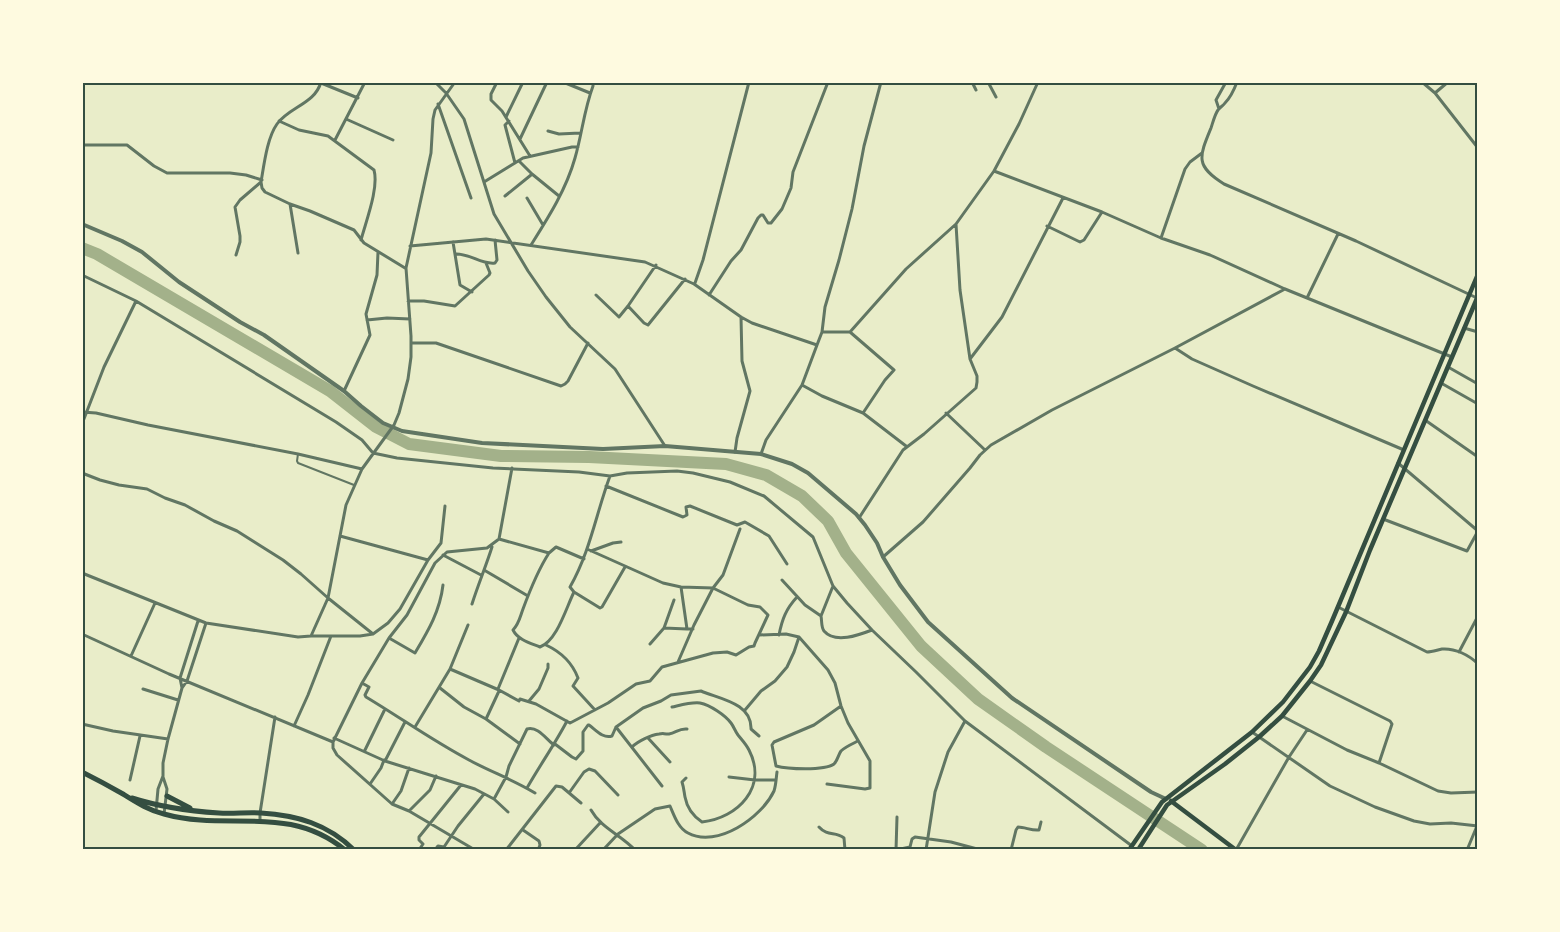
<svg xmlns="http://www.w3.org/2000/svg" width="1560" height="932" font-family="'Roboto Condensed',sans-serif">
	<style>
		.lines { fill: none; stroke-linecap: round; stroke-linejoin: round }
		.river { stroke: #a3b18a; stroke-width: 12 }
		.pedestrian { stroke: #617663; stroke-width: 2 }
		.minor { stroke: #617663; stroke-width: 3 }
		.tertiary { stroke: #617663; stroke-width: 4 }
		.secondary { stroke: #344e41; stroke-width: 4.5 }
		.primary { stroke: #344e41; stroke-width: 5 }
		.neatline { fill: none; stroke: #344e41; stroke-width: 2 }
	</style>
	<rect width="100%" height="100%" fill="#e9edc9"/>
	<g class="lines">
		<!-- river -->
		<path class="river" d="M82 248 97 254 330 391 376 427 409 444 501 456 589 457 726 464 766 475 802 496 828 521 846 553 921 646 978 699 1046 747 1202 850"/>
		<!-- pedestrian -->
		<path class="pedestrian" d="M298 454 297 461 298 463 354 485"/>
		<!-- minor -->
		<path class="minor" d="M321 82C315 104 289 107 277 124 267 138 264 165 261 182L262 188 265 192 290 204 310 211 354 230 364 243 405 268
			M435 82 446 93 464 119 494 214 528 271 546 297 570 327 615 369 665 446
			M497 82 491 94V100L502 111 530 156
			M563 82 590 93
			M972 82 976 90
			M988 82 996 97
			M1038 82 1019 124 994 171 1102 212 1161 238 1210 255 1285 289 1452 357
			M1237 82C1234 90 1231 97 1225 103 1223 106 1220 107 1218 110 1215 114 1213 122 1211 128 1199 157 1195 166 1224 184L1356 241 1477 298
			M1422 82 1435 93 1478 148
			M321 83 358 98
			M1435 93 1448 82
			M438 104 471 198
			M1219 109 1216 100 1226 82
			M506 117 523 82
			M346 119 393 140
			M279 121 299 130 328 136 374 170C379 188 366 221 361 240
			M509 121 505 125 515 163
			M548 131 559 134 580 133
			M520 139 547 82
			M335 140 365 82
			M82 145H127L154 166 167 173H230L246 175 262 180
			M519 161 532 174 559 196
			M484 182 523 158 572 147H578
			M505 196 531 175
			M527 198 543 225
			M290 204 298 253
			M1047 226 1080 242 1084 240 1102 212
			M1161 238 1185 169 1190 162 1202 153
			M453 242 460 285 472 292
			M531 245C548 218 566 190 575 158 582 134 584 110 593 86V82
			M410 246 486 239 645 262 694 284 741 317 752 323 817 345 822 332H850L894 370 885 380 863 413
			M455 254C470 253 481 265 495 263L497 260 495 240
			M236 255 240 242V236L235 207 240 200 261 182
			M82 275 136 301 336 422 362 440 373 453 397 458 493 468 579 472 610 476 627 473 677 471 693 473 730 482 764 496 813 537 833 586 847 603 872 630 916 672 965 721 1132 846
			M695 283 703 260 749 82
			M1285 289 1175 348 1192 359 1253 386 1404 450
			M596 295 619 317 628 306 656 265
			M709 295 731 261 741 250 758 218 761 215H763L768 223H771L782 209 791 188 793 172 828 82
			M1307 298 1338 234
			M408 301H424L455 306 489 275 490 273 486 263
			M628 306 644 323 648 325 685 279
			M367 320 387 318 410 319
			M1464 328 1478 332
			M822 332 825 307 839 260 852 209 864 146 881 82
			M850 332 906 269 956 224
			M412 343H436L561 386 565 384 568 381 588 343
			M970 359 1002 317 1063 198
			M1448 367 1478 384
			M1441 383 1478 404
			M802 385 822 396 863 413 906 446
			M344 391 370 335 366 314 377 275 378 252
			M82 412 96 413 148 425 298 454 362 469
			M946 413 985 450
			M1425 420 1478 457
			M82 424 104 367 136 301
			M735 452 737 438 750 391 742 361 741 317
			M761 454 766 440 802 385 817 345
			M1398 463 1478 531
			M82 473 100 480 119 485 147 489 165 498 185 505 214 521 237 531 283 560 301 574 328 598 373 634
			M606 486 683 517 687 515 686 507 690 506 737 525 745 522 769 536 787 564
			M859 518 903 450 924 434 976 388 977 382V376L970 359 960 290 956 224 994 171
			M1383 519 1467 551 1478 531
			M340 536 428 560
			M499 539 549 553 556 547 584 559
			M591 551 613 543 621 542
			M549 553C538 570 530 590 523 609 520 617 519 624 513 630 518 640 530 643 540 647 557 641 566 608 574 592L570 587C590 552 596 514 610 476
			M443 555 481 575
			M883 557 923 522 970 468 980 455 991 445 1052 410 1175 348
			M484 570 528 596
			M82 573 206 623 298 637 311 636 328 598 346 505 362 469 394 425 399 413 408 379 411 357V336L406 268 431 153 433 119 435 110 455 82
			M782 580 805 605 821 616C822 621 821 627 824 631 835 644 859 635 872 630
			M681 587 687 629H693
			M574 592 600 608 602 607 625 567
			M472 604C478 585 486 566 492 547
			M1338 607 1427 652C1432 652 1437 650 1442 649 1455 648 1469 655 1478 664
			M821 616 833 586
			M664 628 674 600
			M82 634 169 674 333 742V748L337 755 392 804 409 811 475 850
			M759 635 786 634 799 637 828 670 835 683 841 706 848 723 870 761V788L865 789 827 784
			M779 635C782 619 786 609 797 597
			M311 636H360L373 634 388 623 400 609 428 560 441 543 445 506
			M389 638 415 653C428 631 440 611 443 585
			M650 644 664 628 687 629
			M546 645C561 652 572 662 578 678L573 686 595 710
			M1459 652 1478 616
			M131 656 155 603
			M678 662 694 625 713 588 723 575 740 529
			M450 669 499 690 519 701 520 699 536 704 570 723 572 722 608 703 636 684 650 681 662 667 713 653 727 652 736 655 749 647 754 646 755 643 768 615 760 607 748 605 713 588 681 587 663 583 587 549
			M1310 681 1390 721 1392 724 1379 763
			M362 683 369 687 365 695 366 697C401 718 433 741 469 760 491 772 514 780 535 793
			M182 688 180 678 198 621
			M440 688 464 707 486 719 520 744
			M143 689 178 700
			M498 689 519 638
			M529 701 539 689 548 668V664
			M841 706 814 725 774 742 772 745 776 766C787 769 824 771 834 764 838 760 838 755 841 751 845 747 852 744 858 741
			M672 707C681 705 691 702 700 703 710 705 725 715 731 723 734 727 735 731 738 735 742 740 746 744 749 750 768 787 738 818 702 822 693 816 687 808 685 797 684 792 684 788 682 782L686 778
			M745 710 761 691 775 681 787 667 794 652 799 637
			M1282 716 1347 750 1379 763 1438 791 1451 793 1478 792
			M486 719 499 691
			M82 724 113 731 168 739
			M294 726 308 695 331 636
			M415 727 450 669 468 625
			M616 727 662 786
			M1252 732 1330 786 1375 807 1414 821 1430 824 1451 823 1478 826
			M334 738 385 761 475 789 494 799 508 812
			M648 738 670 762
			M333 742 362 683 389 638 407 615 435 563 447 552 487 548 499 539 512 468
			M555 744 572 757 576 759 583 751V732L588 725H589C596 730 603 739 612 736L616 727 643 708 661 701 671 695 701 691C720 699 752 703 751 729L759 736
			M632 747C638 741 651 735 659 734 665 733 662 734 669 734 676 733 679 728 687 729
			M365 750 385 709
			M385 761 405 722
			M163 777 167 789 164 814
			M729 777 755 780H776
			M130 780 140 736
			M370 784 381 768 384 760
			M527 788C540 765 555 744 567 721
			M569 793 584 772 589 769 595 771 618 795
			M494 799 506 777 509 766 527 729C538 726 546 739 554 745
			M392 804 401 791 409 768
			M591 810C601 828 621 835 635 850
			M156 811 158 789 163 776V763L168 739 182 688 187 681 206 623
			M409 811 430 790 436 776
			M260 820V813L275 717
			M819 827C828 837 835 831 844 838L845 850
			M523 830 539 841 540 845 538 850
			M419 850 423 844 419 840V837L461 785
			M435 850 438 846 444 847 458 826 484 794
			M506 850 556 786 562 787 581 803
			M575 850 600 823
			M603 850 618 834 655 809 670 806C674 815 678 828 688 833 717 849 762 817 774 791 776 785 776 779 777 772
			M896 850 910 847 912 839 915 837 951 842 981 850
			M896 850 897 817
			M926 850 935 792 948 752 965 721
			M1011 850 1016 830 1018 827C1025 827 1032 831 1039 830L1041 822
			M1236 850 1289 757 1307 730
			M1467 850 1477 826"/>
		<!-- tertiary -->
		<path class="tertiary" d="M82 224 122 241 142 252 179 282 240 322 264 335 344 391 361 406 383 423 402 431 482 443 543 446 603 449 665 446 761 454 792 464 808 473 856 514 865 525 877 543 883 557 900 585 928 622 1012 698 1151 792 1166 799"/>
		<!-- secondary -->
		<path class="secondary" d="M1171 801 1236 850
			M1129 850 1162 802 1252 732 1283 702 1310 667 1319 651 1332 621 1478 274
			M1138 850 1167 805 1225 764 1259 737 1282 716 1310 681 1321 665 1346 612 1370 550 1478 296"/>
		<!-- primary -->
		<path class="primary" d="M82 772C96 779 109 786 123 794 136 802 148 810 164 814 228 832 287 803 345 850
			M167 796 190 808
			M132 798C160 807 189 811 219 813 233 814 247 812 261 813 296 815 328 824 354 850"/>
	</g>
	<!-- border -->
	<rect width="1560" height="932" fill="none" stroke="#fefae0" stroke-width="168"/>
	<rect x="84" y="84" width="1392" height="764" class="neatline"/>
</svg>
